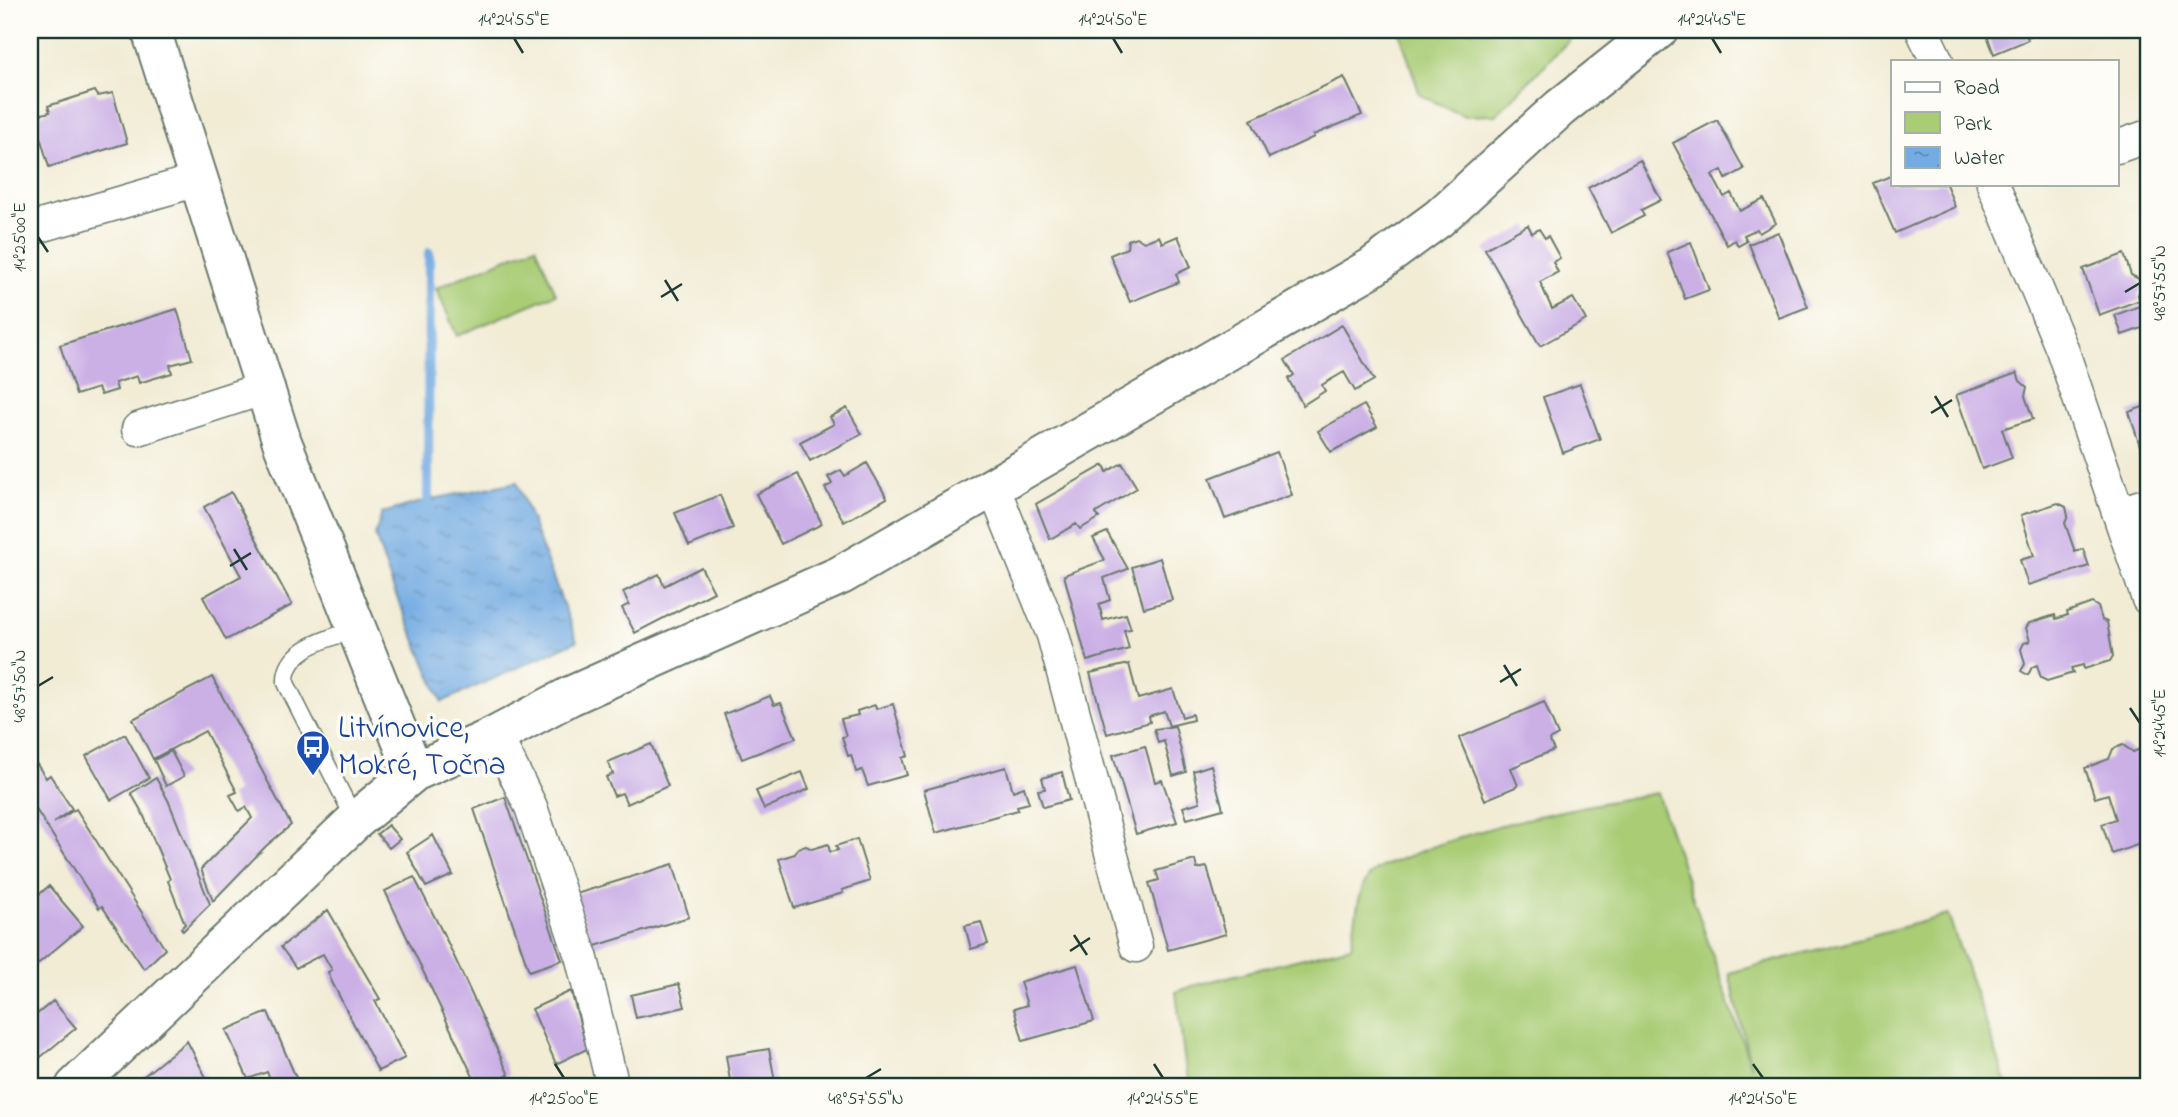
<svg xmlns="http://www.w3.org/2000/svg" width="2178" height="1117" font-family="'Indie Flower',sans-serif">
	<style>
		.green { fill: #a9cc75; stroke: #648454; stroke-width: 2 }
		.water { fill: url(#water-ripples); stroke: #49748b; stroke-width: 2 }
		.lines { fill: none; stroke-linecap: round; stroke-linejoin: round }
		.stream { stroke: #73abe2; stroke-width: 10 }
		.building { fill: #cbb0e6 }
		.lane-casing { stroke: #697a6c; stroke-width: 19 }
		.street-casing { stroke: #697a6c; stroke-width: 35 }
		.secondary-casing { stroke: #697a6c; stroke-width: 42 }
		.lane { stroke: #fff; stroke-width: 16 }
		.street { stroke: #fff; stroke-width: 32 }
		.secondary { stroke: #fff; stroke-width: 38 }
		.ticks { fill: none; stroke: #1f3d34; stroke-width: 2.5 }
		.labels { text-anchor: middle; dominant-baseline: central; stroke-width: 7; stroke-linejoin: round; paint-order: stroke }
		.transit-label { font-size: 32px; fill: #164399; stroke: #fdfcf7; text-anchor: start }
		.neatline { fill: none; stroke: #1f3d34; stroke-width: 2.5 }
		.ticks-label { font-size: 18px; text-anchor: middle; fill: #1f3d34 }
	</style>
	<defs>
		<pattern id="water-ripples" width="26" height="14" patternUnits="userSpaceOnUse" patternTransform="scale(1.75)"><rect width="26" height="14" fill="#73abe2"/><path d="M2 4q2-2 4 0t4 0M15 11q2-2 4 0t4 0" fill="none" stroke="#5e8cb8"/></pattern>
	</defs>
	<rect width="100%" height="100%" fill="#fdfcf7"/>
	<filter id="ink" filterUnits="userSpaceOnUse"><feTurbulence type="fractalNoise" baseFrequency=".0143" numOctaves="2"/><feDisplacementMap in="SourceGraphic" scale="14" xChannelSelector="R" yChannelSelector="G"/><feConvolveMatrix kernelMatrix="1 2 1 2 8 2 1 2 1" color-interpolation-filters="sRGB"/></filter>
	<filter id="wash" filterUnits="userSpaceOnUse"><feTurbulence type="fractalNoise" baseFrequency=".00686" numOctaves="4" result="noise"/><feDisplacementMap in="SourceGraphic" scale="28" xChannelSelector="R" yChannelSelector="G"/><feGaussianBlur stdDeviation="1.57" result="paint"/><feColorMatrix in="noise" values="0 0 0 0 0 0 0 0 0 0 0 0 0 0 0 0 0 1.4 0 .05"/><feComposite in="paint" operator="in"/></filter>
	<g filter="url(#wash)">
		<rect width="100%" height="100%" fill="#f2ecd5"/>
		<!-- green -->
		<path class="green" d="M1399 30H1579L1496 115 1464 116 1420 95Z
			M536 246 556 294 457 336 436 288Z
			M1657 793 1751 1067 1729 973 1948 915 2008 1087H1191L1185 1064 1176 992 1192 986 1351 946C1356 925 1356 897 1367 879 1375 867 1392 863 1404 858 1485 824 1571 808 1657 793Z"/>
		<!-- water -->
		<path class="water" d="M517 482 577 641 442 702 393 588 375 535 382 513 428 500Z"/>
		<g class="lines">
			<!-- stream -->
			<path class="stream" d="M428 500 429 253"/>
		</g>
		<g id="blocks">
			<!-- building -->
			<path class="building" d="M1985 30H2045L2027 37 2028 40 1994 54Z
				M1344 77 1362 115 1313 135 1314 137 1269 158 1251 120Z
				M95 91 98 96 113 93 127 143 49 167 34 116 50 112 48 106Z
				M1717 120 1744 169 1726 179 1722 170 1712 175 1724 197 1731 193 1740 211 1764 199 1776 223 1759 233 1757 229 1744 235 1747 241 1738 246 1735 240 1727 245 1673 143Z
				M1640 160 1661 200 1641 210 1644 216 1611 233 1588 188Z
				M1893 175V184H1946L1955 207 1895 233 1873 183Z
				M1528 225 1532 233 1539 229 1545 238 1548 236 1560 258 1553 262 1558 272 1540 282 1552 309 1573 298 1586 320 1540 346 1485 249Z
				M1778 232 1808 307 1779 318 1749 244Z
				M1159 236 1162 243 1178 236 1191 267 1176 274 1179 282 1130 302 1110 255 1127 248 1128 240 1136 237 1144 242Z
				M1691 242 1709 290 1685 299 1667 252Z
				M2124 254 2131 275 2139 279 2142 287 2138 295 2140 300 2099 315 2083 269Z
				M2142 305 2148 326 2122 335 2115 315Z
				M177 309 192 359 170 365 172 373 155 378 139 383 137 376 115 383 117 390 101 395 98 388 76 395 60 345Z
				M1342 325 1374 380 1355 391 1344 372 1322 385 1325 391 1303 405 1288 379 1294 375 1285 360Z
				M2017 373 2020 381 2027 387 2025 396 2033 419 2002 429 2012 458 1982 469 1956 395Z
				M1580 384 1600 439 1563 453 1543 397Z
				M1364 405 1377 427 1331 452 1318 431Z
				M2148 405V451L2142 452 2129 412Z
				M847 408 862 434 810 461 800 442 834 424 830 417Z
				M1277 452 1292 495 1225 519 1210 478Z
				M867 463 887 498 844 522 825 488 832 484 828 477 841 470 845 476Z
				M1122 463 1137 488 1096 513 1099 518 1080 529 1076 524 1050 539 1036 504 1104 465 1107 472Z
				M798 474 822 524 781 544 756 494Z
				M231 492 292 605 226 640 203 597 241 576 204 507Z
				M720 495 733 528 689 546 675 513Z
				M2058 503 2066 507 2068 516 2065 523 2075 552 2083 549 2089 566 2028 585 2020 560 2034 556 2021 515Z
				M1107 532 1128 569 1104 578 1110 600 1099 604 1103 620 1126 614 1131 629 1124 630 1129 649 1087 661 1064 575 1105 560 1093 538Z
				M1160 558 1172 600 1144 608 1132 567Z
				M701 567 714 592 635 633 622 608 629 604 623 592 659 574 664 586Z
				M2092 603 2098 607 2102 620 2107 622 2113 656 2110 661 2084 669 2083 665 2071 668 2073 673 2047 681 2041 678 2037 665 2032 667 2028 675 2021 671 2025 664 2021 649 2024 643 2030 641 2026 628 2029 623 2055 615 2056 619 2068 615 2067 612Z
				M1129 664 1138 699 1173 689 1182 717 1192 714 1193 720 1169 726 1164 711 1149 716 1150 722 1107 734 1090 673Z
				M212 677 291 825 266 846 213 901 201 869 252 818 246 807 239 811 230 795 237 792 205 731 153 759 133 719Z
				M770 696 774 705 781 703 796 738 742 759 724 714Z
				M1544 702 1558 735 1549 740 1554 750 1511 768 1518 786 1485 800 1459 738Z
				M893 704 908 756 902 758 907 775 868 786 862 770 856 772 851 755 848 756 842 737 846 736 841 719 858 715 857 711 875 705 876 709Z
				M1175 726 1186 772 1173 776 1164 741 1158 743 1154 729Z
				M125 734 149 778 111 800 86 756Z
				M651 744 668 786 627 804 622 793 614 796 606 777 613 774 608 762Z
				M2123 745 2133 752 2145 747 2148 757V841L2112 854 2102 824 2116 819 2108 794 2095 798 2085 768 2109 759 2113 749Z
				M1145 746 1155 782 1162 780 1177 822 1136 834 1113 755Z
				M171 751 184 776 166 786 154 760Z
				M32 757 46 778 50 775 72 809 53 823 76 809 165 949 144 969 102 906 99 908 30 800V758Z
				M1211 765 1223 809 1187 819 1183 807 1200 802 1193 771Z
				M1006 767 1013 791 1024 787 1029 803 1017 806 1018 810 936 833 924 790Z
				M802 772 809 789 764 809 756 791Z
				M1062 772 1069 800 1043 807 1038 790 1045 789 1042 778Z
				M156 778 168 800 210 904 183 931 181 928 185 924 168 881 170 879 143 814 131 793Z
				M505 797 562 960 529 971 474 809Z
				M388 825 400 839 389 848 377 834Z
				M433 835 453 875 426 887 407 852Z
				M857 839 870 881 842 890 843 893 794 908 779 859 795 854 798 848 806 846 812 849 828 844 830 852 838 850 836 846Z
				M1195 860 1197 869 1207 867 1226 934 1168 950 1149 883 1159 880 1156 871Z
				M673 864 689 917 592 947 576 894Z
				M414 877 446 939 509 1075 481 1087H478L385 891Z
				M49 886 83 926 34 967 30 962V902Z
				M328 910 380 999 375 1001 405 1058 378 1071 332 982 328 972 332 970 323 954 296 968 281 947Z
				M981 922 988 944 971 949 965 926Z
				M1077 965 1094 1021 1023 1041 1014 1009 1027 1005 1020 982Z
				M679 984 685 1007 636 1018 631 995Z
				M571 991 587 1049 556 1064 532 1009Z
				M53 1001 76 1028 30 1066V1020Z
				M268 1012 300 1087H273L267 1072 248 1079 226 1030Z
				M187 1041 211 1087H179L178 1085 130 1087Z
				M769 1049 776 1087H731L726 1056Z"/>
		</g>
	</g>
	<g filter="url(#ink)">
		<use href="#blocks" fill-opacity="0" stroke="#697a6c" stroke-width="2"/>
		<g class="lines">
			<!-- lane casing -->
			<g class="lane-casing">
				<path id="lane" d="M355 820 286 683C284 648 330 638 356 629"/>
			</g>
			<!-- street casing -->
			<g class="street-casing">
				<path id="street" d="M1922 30 1937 61
					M2117 147 2148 136
					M1993 184 2062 349 2148 599
					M30 229 198 180
					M138 429 265 388
					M993 486 1053 635 1136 946
					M2120 513 2148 504
					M493 737 502 748 531 807 582 959 613 1087"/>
			</g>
			<!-- secondary casing -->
			<g class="secondary-casing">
				<path id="secondary" d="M151 30 282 442 414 772
					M75 1087 355 821 414 772 493 737 570 696 841 575 1371 268 1439 218 1560 108 1658 30"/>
			</g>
			<!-- lane -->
			<use href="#lane" class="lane"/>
			<!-- street -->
			<use href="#street" class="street"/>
			<!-- secondary -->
			<use href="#secondary" class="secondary"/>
		</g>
	</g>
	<!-- ticks -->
	<path class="ticks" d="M514 38 523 53M1113 38 1122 53M1712 38 1721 53M38 237 48 252M665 280 678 301M2125 292 2140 283M661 297 682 284M1935 396 1948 417M1931 413 1952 400M234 549 247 570M230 566 251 553M1504 665 1517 686M1500 682 1521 669M38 686 53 677M2130 708 2140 723M1074 935 1087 955M1070 951 1090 938M555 1064 564 1078M1154 1064 1163 1078M1753 1064 1763 1078M866 1078 881 1069"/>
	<!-- icons -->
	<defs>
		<g id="bus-pin" transform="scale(1.75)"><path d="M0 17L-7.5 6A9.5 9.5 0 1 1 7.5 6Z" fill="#1a4fb4" stroke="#fdfcf7"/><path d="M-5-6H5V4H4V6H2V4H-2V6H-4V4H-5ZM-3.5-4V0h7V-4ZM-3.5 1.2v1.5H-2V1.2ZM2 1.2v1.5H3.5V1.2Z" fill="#fff"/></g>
	</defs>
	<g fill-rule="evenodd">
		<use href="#bus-pin" x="313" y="747"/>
	</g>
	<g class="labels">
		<!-- transit labels -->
		<g class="transit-label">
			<text x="338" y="729">Litvínovice,<tspan x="338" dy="37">Mokré, Točna</tspan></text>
		</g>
	</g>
	<!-- margin -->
	<rect width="2178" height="1117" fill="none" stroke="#fdfcf7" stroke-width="77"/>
	<!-- legend -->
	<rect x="1891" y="60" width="228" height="126" fill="#fdfcf7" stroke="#a4b0a9" stroke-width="2"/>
	<rect x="1905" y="82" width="35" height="10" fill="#ffffff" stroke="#a4b0a9" stroke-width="2"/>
	<text x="1954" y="94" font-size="21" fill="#1f3d34">Road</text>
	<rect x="1905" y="112" width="35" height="21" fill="#a9cc75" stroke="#a4b0a9" stroke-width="2"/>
	<text x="1954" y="130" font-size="21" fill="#1f3d34">Park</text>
	<rect x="1905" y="147" width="35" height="21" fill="url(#water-ripples)" stroke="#a4b0a9" stroke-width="2"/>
	<text x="1954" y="164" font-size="21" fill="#1f3d34">Water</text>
	<rect x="38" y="38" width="2102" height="1040" class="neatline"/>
	<g class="ticks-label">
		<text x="514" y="25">14°24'55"E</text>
		<text x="1113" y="25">14°24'50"E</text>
		<text x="1712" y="25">14°24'45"E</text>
		<text transform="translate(19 237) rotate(-90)" y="6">14°25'00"E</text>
		<text transform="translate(2159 283) rotate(-90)" y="6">48°57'55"N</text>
		<text transform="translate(19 686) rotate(-90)" y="6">48°57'50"N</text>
		<text transform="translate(2159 723) rotate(-90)" y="6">14°24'45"E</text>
		<text x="564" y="1104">14°25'00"E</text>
		<text x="866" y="1104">48°57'55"N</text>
		<text x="1163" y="1104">14°24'55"E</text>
		<text x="1763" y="1104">14°24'50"E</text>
	</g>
</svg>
